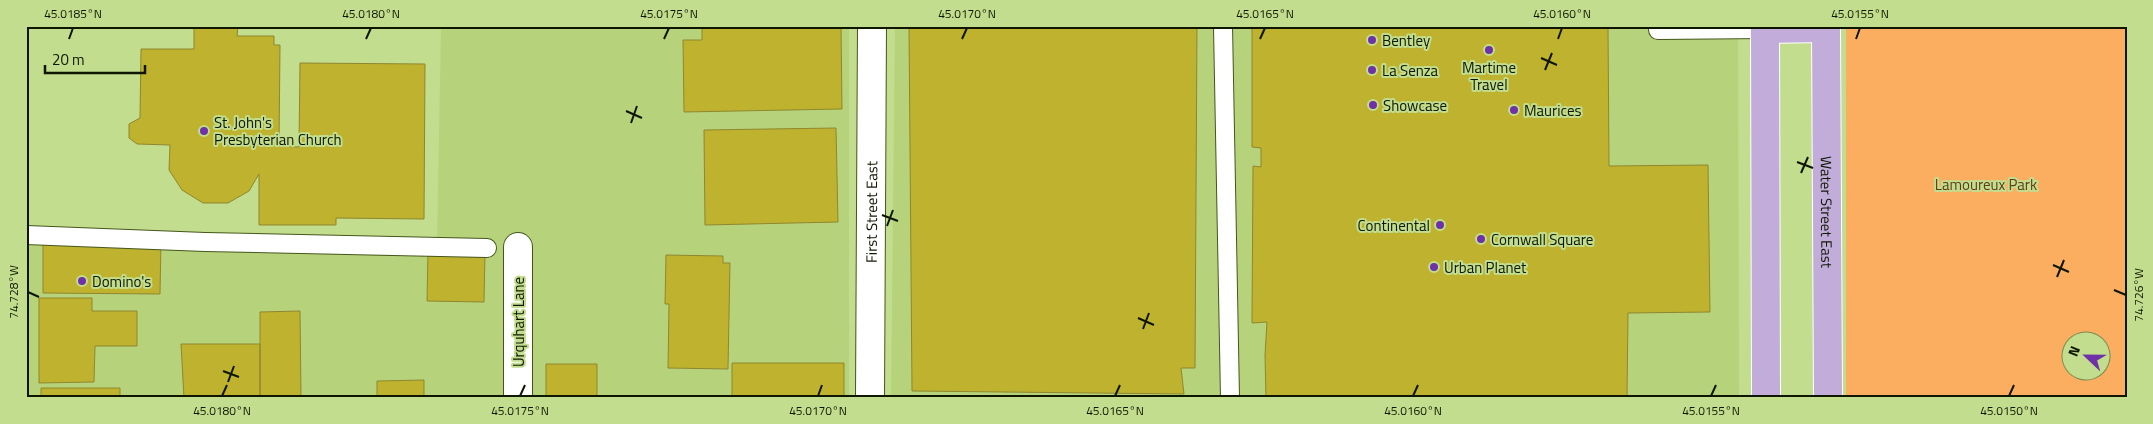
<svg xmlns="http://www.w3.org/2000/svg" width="2153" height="424" font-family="'Titillium Web',sans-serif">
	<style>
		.built { fill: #b6d37c }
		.green { fill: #fbad60; fill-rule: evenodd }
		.building { fill: #beb22f; stroke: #8f872f }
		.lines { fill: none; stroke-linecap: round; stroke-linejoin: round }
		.lane-casing { stroke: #45561b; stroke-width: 20 }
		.street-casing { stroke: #45561b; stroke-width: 30 }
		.primary-casing { stroke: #fff; stroke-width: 30 }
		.lane { stroke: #fff; stroke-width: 18 }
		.street { stroke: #fff; stroke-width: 28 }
		.primary { stroke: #c1acda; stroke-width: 28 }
		.ticks { fill: none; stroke: #0e1600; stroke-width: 2 }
		.poi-dot { fill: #6f31a7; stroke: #c2dd8d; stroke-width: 2 }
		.labels { text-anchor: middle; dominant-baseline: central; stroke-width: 4; stroke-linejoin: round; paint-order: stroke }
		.poi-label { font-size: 15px; fill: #0e1600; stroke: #c2dd8d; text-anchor: start }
		.park-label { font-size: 15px; fill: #5f3d19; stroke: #c2dd8d }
		.street-label { font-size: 15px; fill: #0e1600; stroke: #c2dd8d }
		.neatline { fill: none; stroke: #0e1600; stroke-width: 2 }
		.ticks-label { font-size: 12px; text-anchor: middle; fill: #0e1600 }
	</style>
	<rect width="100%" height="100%" fill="#c2dd8d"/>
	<!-- built -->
	<path class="built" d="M441 26H849V398H26V230L437 245Z
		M895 26H1738L1739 398H891Z"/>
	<!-- green -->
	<path class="green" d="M1846 26H2127V398H1846ZM2070 342H2100V372H2070Z"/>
	<!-- building -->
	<path class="building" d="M194 26H238L237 36H274V45H280L279 146 299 147 300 63 425 64 424 219 336 218V225H259V174L249 191 228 203H203L182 190 169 170 170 145 137 144 129 138V124L140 118 141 49H194Z
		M702 26H841L842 109 684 112 683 40H702Z
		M909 26H1197L1195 368H1181L1184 394 912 391Z
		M1252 26H1608L1609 166 1708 165 1710 312 1628 313 1627 398H1266L1265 355 1267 322 1252 323 1253 166 1261 167V148L1252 147Z
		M836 128 838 222 705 225 704 130Z
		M43 241H161L160 294 43 293Z
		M428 253 485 254 484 302 427 301Z
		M666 255 723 256V263H730L728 369 668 368 669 304H665Z
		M39 298H92V311H137V346H95L94 382 39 383Z
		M300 311 301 398H260V312Z
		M181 344H260V398H184Z
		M732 363H844V398L732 396Z
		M546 364H597V398H546Z
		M424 380V398H377V381Z
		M41 388H120V398H41Z"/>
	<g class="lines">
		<!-- lane casing -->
		<g class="lane-casing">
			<path id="lane" d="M1223 26 1230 398
				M1658 30 1765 29
				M26 235 205 242 487 248"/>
		</g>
		<!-- street casing -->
		<g class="street-casing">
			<g id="street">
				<path d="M518 247V398"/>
				<path id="s1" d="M870 398 872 26"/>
			</g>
		</g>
		<!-- primary casing -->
		<g class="primary-casing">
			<g id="primary">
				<path d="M1765 26 1766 398"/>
				<path id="s2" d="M1826 26 1828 398"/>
				<path d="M1765 29 1826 28"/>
			</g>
		</g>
		<!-- lane -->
		<use href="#lane" class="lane"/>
		<!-- street -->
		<use href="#street" class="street"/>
		<!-- primary -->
		<use href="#primary" class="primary"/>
	</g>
	<!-- ticks -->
	<path class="ticks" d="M69 39 73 28M366 39 371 28M664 39 669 28M962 39 967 28M1260 39 1265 28M1558 39 1562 28M1856 39 1860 28M1541 58 1557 65M1545 70 1552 53M626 111 642 118M631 123 637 106M1797 162 1813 168M1801 173 1808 157M882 215 898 221M887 226 893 210M2053 265 2069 272M2057 277 2064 260M2114 290 2126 295M28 292 39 297M1138 318 1154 325M1143 329 1149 313M223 371 239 377M228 382 234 366M222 396 227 385M520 396 525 385M818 396 822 385M1115 396 1120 385M1413 396 1418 385M1711 396 1716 385M2009 396 2014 385"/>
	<!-- markers -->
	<g class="poi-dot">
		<circle cx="1372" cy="40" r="5"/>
		<circle cx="1489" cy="50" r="5"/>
		<circle cx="1372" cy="70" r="5"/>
		<circle cx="1373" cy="105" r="5"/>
		<circle cx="1514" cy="110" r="5"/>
		<circle cx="204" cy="131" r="5"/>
		<circle cx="1440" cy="225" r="5"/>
		<circle cx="1481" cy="239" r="5"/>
		<circle cx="1434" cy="267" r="5"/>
		<circle cx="82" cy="281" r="5"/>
	</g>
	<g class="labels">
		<!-- poi labels -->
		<g class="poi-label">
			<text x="1382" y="40">Bentley</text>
			<text x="1489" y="67" text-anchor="middle">Martime<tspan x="1489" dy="17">Travel</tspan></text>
			<text x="1382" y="70">La Senza</text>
			<text x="1383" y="105">Showcase</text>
			<text x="1524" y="110">Maurices</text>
			<text x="214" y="122">St. John's<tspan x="214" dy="17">Presbyterian Church</tspan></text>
			<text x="1430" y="225" text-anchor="end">Continental</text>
			<text x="1491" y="239">Cornwall Square</text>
			<text x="1444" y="267">Urban Planet</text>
			<text x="92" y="281">Domino's</text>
		</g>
		<!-- park labels -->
		<g class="park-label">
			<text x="1986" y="184">Lamoureux Park</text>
		</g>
		<!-- street labels -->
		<g class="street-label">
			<text stroke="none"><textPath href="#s1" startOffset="186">First Street East</textPath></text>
			<text stroke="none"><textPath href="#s2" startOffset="186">Water Street East</textPath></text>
			<text transform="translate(518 322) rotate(-90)">Urquhart Lane</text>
		</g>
	</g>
	<!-- border -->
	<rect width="2153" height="424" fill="none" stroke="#c2dd8d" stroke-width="55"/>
	<!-- north arrow -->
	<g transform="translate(2086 356) rotate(292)"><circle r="24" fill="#c2dd8d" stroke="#7a8d55"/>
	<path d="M0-4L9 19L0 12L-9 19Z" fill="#6f31a7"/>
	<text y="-8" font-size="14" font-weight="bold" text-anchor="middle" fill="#0e1600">N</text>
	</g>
	<!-- scale -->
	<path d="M45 65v8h100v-8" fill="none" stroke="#0e1600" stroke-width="2.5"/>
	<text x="52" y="65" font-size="15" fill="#0e1600" stroke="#c2dd8d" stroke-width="4" paint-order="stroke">20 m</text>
	<rect x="28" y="28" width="2098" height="368" class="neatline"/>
	<g class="ticks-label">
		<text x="73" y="18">45.0185°N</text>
		<text x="371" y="18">45.0180°N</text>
		<text x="669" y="18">45.0175°N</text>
		<text x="967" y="18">45.0170°N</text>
		<text x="1265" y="18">45.0165°N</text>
		<text x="1562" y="18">45.0160°N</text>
		<text x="1860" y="18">45.0155°N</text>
		<text transform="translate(14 292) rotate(-90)" y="4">74.728°W</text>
		<text transform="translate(2139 295) rotate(-90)" y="4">74.726°W</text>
		<text x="222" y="415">45.0180°N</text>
		<text x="520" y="415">45.0175°N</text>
		<text x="818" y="415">45.0170°N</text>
		<text x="1115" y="415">45.0165°N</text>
		<text x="1413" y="415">45.0160°N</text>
		<text x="1711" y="415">45.0155°N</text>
		<text x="2009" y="415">45.0150°N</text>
	</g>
</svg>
